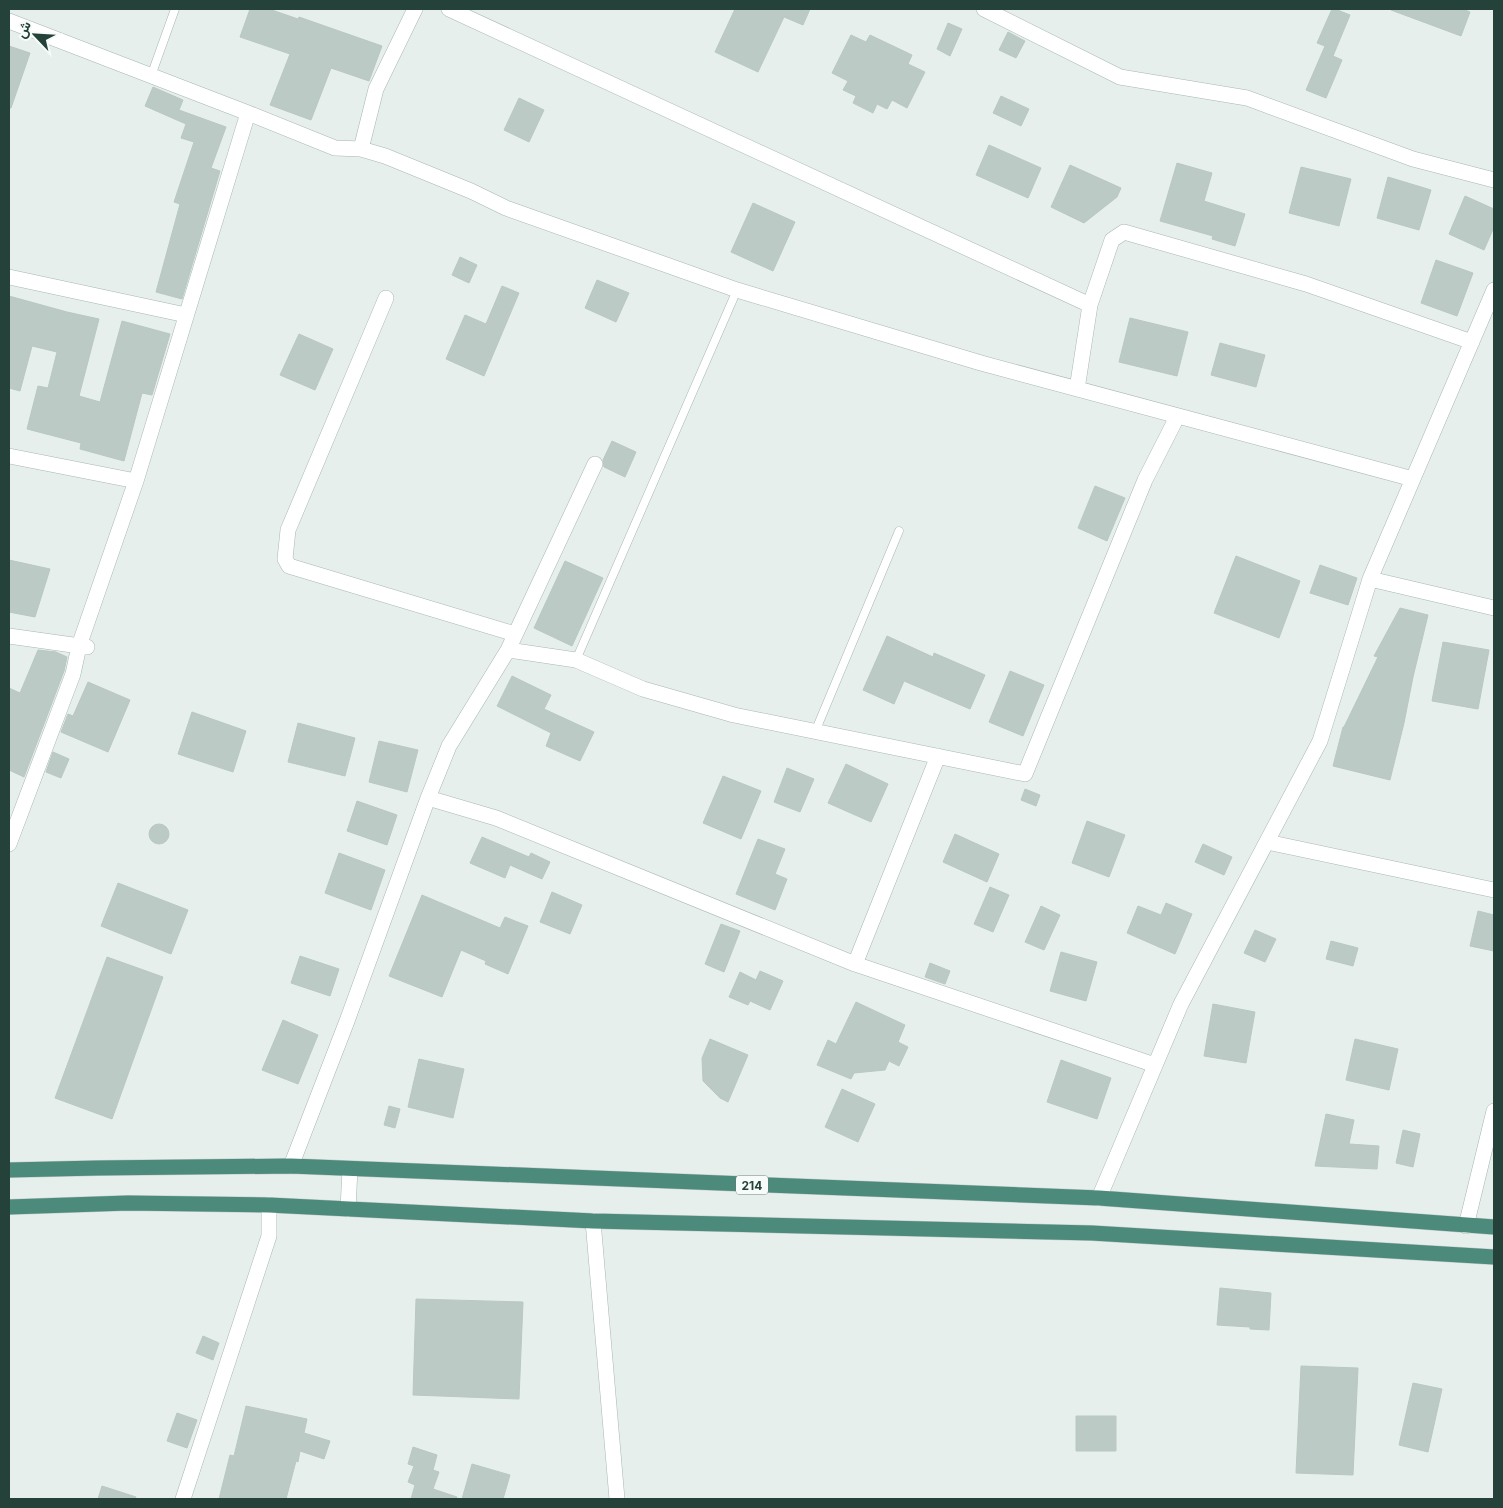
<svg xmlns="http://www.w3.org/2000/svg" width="1503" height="1508" font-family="Inter,Vazirmatn,sans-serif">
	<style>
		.building { fill: #bbcac4; stroke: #b8c9c2 }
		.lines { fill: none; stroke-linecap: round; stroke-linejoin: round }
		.service-casing { stroke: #a8b8b2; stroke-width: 9 }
		.minor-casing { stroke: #a8b8b2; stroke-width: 16 }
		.secondary-casing { stroke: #a4bbb3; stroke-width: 16 }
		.trunk-casing { stroke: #c2cac8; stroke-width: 16 }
		.service { stroke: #fff; stroke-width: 8 }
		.minor { stroke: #fff; stroke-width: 15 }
		.secondary { stroke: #fff; stroke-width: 15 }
		.trunk { stroke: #4c8a7c; stroke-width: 15 }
		.labels { text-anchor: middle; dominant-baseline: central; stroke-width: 4; stroke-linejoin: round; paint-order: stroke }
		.shield { fill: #f7fbf9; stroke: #637a73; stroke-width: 1 }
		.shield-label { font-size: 12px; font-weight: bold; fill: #24423a }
	</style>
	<rect width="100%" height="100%" fill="#e6efeb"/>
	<!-- building -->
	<path class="building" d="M250 9H269L298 19 299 17 382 46 369 81 331 68 311 120 270 105 290 54 240 37Z
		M735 9H810L803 25 784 17 758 72 715 52Z
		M1332 9H1335L1350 15 1333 56 1342 60 1326 98 1306 90 1325 46 1317 43Z
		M1391 9H1463L1470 12 1461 36 1391 10Z
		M948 23 962 29 950 56 937 49Z
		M1008 32 1025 41 1016 58 999 50Z
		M851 35 866 42 870 35 912 55 908 64 925 72 907 108 892 100 887 109 877 104 873 113 853 103 856 96 843 90 848 81 832 73Z
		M9 46 30 53 11 108H9Z
		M153 87 183 100 179 110 226 127 211 168 220 171 182 299 156 292 180 204 174 202 194 142 181 138 186 124 145 106Z
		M1001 96 1029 109 1021 126 993 113Z
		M519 98 544 110 529 142 504 130Z
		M989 145 1041 168 1028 198 976 175Z
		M1177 163 1212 173 1204 201 1245 214 1235 246 1212 239 1213 236 1160 221Z
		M1070 165 1121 188 1117 197 1084 223 1051 207Z
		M1301 167 1351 179 1339 226 1289 213Z
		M1388 177 1431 190 1419 230 1377 218Z
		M1465 196 1494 209V227L1484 250 1449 234Z
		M753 203 795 222 773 271 731 252Z
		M460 257 477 265 469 283 452 275Z
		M1436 260 1473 273 1457 316 1421 303Z
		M597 280 629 293 616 322 585 308Z
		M502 286 519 293 484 376 446 359 465 315 486 324Z
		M9 296 67 312 99 319 79 396 100 402 122 321 170 334 152 395 142 393 124 461 80 449 81 443 27 429 38 386 48 388 57 352 32 346 20 391 9 388Z
		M1130 318 1188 332 1177 376 1119 362Z
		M299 334 333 349 315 390 280 375Z
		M1220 343 1265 355 1256 387 1211 375Z
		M612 441 636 452 625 477 604 467 603 460Z
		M1095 486 1125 498 1107 541 1078 528Z
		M1236 556 1300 581 1279 638 1214 613Z
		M9 560 50 569 35 617 9 612Z
		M565 561 603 578 572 646 534 628Z
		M1320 565 1357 578 1348 605 1310 593Z
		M1400 608 1428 615 1413 677 1404 723 1390 780 1333 766 1343 727H1344L1378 657 1374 656Z
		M887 636 933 657 934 653 985 675 970 709 904 681 894 704 863 690Z
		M1443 642 1489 650 1478 709 1432 701Z
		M38 650 56 652 67 657 64 671 24 777 9 770V688L20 693Z
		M1010 671 1044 685 1023 736 989 722Z
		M512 676 551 695 544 709 594 732 580 761 546 746 551 733 497 706Z
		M88 682 130 700 108 752 61 732 68 714 73 716Z
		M192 712 246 731 233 772 178 754Z
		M298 723 355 738 345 776 288 762Z
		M379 741 418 750 407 792 369 782Z
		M53 752 69 759 61 778 46 772Z
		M846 764 888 784 871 822 828 803Z
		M787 768 814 779 800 812 774 802Z
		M723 776 761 791 741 839 703 823Z
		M1025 789 1040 795 1036 806 1021 800Z
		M357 801 397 815 387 845 347 831Z
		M1087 821 1125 835 1109 877 1072 863Z
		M149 834a10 10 0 1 1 20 0a10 10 0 1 1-20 0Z
		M955 834 999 854 987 882 943 862Z
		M482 837 529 857 531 853 550 862 542 879 510 865 505 878 470 863Z
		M758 839 785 849 775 874 787 879 775 910 736 894Z
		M1203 844 1232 857 1224 875 1195 862Z
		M339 853 385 870 371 910 325 893Z
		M118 883 188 910 171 954 101 926Z
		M990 887 1009 895 993 932 974 924Z
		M552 892 582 905 570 934 540 922Z
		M422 895 500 928 505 917 528 926 508 974 485 964 486 961 461 950 442 997 389 976Z
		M1166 903 1192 914 1175 954 1127 933 1138 906 1161 915Z
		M1041 906 1060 915 1044 950 1025 942Z
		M1478 911 1494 915V951L1470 946Z
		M721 924 740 931 724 972 705 964Z
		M1255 930 1276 939 1265 962 1244 953Z
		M1331 941 1358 948 1353 966 1326 959Z
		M1061 952 1097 962 1086 1001 1050 991Z
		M300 956 339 969 330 996 291 983Z
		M107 957 163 977 112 1119 55 1098Z
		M930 963 950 971 945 984 925 977Z
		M760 971 783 981 770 1010 750 1001 748 1005 729 997 740 972 756 980Z
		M856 1002 905 1025 898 1042 908 1047 899 1066 889 1061 885 1070 854 1073 851 1079 817 1065 828 1040 836 1044Z
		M1213 1004 1255 1012 1246 1063 1204 1056Z
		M283 1020 318 1035 298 1084 262 1070Z
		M710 1039 748 1055 728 1102 720 1098 703 1081 702 1058Z
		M1355 1039 1398 1049 1389 1090 1346 1080Z
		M419 1059 464 1069 453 1118 408 1107Z
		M1061 1060 1111 1078 1097 1119 1047 1102Z
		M842 1089 875 1104 858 1142 825 1127Z
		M389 1106 400 1109 395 1128 384 1125Z
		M1326 1114 1354 1120 1349 1144 1379 1146 1377 1169 1315 1166Z
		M1403 1130 1420 1134 1413 1167 1396 1163Z
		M1220 1288 1271 1293 1269 1330 1250 1329V1327L1217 1325Z
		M416 1299 523 1302 519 1399 413 1395Z
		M203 1336 219 1343 213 1360 196 1353Z
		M1301 1366 1358 1368 1353 1475 1296 1473Z
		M1413 1383 1442 1389 1428 1452 1399 1445Z
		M246 1406 307 1419 304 1433 330 1441 324 1459 300 1451 298 1462 296 1461 286 1499H219L230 1455 234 1456Z
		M177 1413 197 1420 187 1448 167 1441Z
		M1076 1416H1116V1451H1076Z
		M413 1447 437 1455 433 1470 439 1472 433 1489 457 1497 456 1499H411L415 1485 408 1482 414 1466 408 1464Z
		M472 1464 510 1475 503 1499H462Z
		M102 1486 136 1497 135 1499H98Z"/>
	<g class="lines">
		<!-- service casing -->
		<g class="service-casing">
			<path id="service" d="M151 76 175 9
				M576 660 737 290
				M815 732 899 531"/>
		</g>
		<!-- minor casing -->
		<g class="minor-casing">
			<path id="minor" d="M449 9 1090 305
				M984 9 1120 77 1247 98 1413 159 1494 180
				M9 21 248 113 335 148 361 149 385 156 471 191 506 208 737 290 981 363 1413 479
				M361 149 376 89 415 9
				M9 277 186 315
				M386 298 288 530 285 559 289 566 515 634
				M1077 389 1090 305 1112 240 1124 232 1306 284 1472 342
				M9 456 136 481
				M1370 579 1494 608
				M9 636 87 647
				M508 650 576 660 643 689 734 715 1025 774 1145 480 1177 417
				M428 798 496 818 855 964 1155 1065
				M1267 842 1494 890
				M9 844 73 674 79 646 136 481 248 113
				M855 964 938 756
				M291 1166 347 1021 428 798 449 746 508 650 595 464
				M1099 1198 1181 1004 1320 741 1370 579 1494 290
				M593 1221 617 1499
				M1466 1226 1494 1111
				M183 1499 269 1236V1205"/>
		</g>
		<!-- secondary casing -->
		<g class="secondary-casing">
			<path id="secondary" d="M348 1209 350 1169"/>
		</g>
		<!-- trunk casing -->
		<g class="trunk-casing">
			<path id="trunk" d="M9 1170 98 1168 291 1166 1099 1198 1494 1227
				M9 1207 128 1203 269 1205 593 1221 1092 1233 1494 1257"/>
		</g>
		<!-- service -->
		<use href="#service" class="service"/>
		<!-- minor -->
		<use href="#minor" class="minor"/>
		<!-- secondary -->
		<use href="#secondary" class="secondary"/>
		<!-- trunk -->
		<use href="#trunk" class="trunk"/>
	</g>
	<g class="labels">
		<!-- shield labels -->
		<rect class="shield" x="736" y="1175.5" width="32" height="19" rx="4"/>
		<g class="shield-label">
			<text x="752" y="1185">214</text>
		</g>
	</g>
	<!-- border -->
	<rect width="1503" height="1508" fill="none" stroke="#24423a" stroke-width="20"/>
	<!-- north arrow -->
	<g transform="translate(35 35) rotate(295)" stroke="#f7fbf9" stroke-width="4" paint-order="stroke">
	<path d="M0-4L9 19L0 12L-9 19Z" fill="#24423a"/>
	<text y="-8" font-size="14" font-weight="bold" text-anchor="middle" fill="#24423a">ش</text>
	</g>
</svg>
